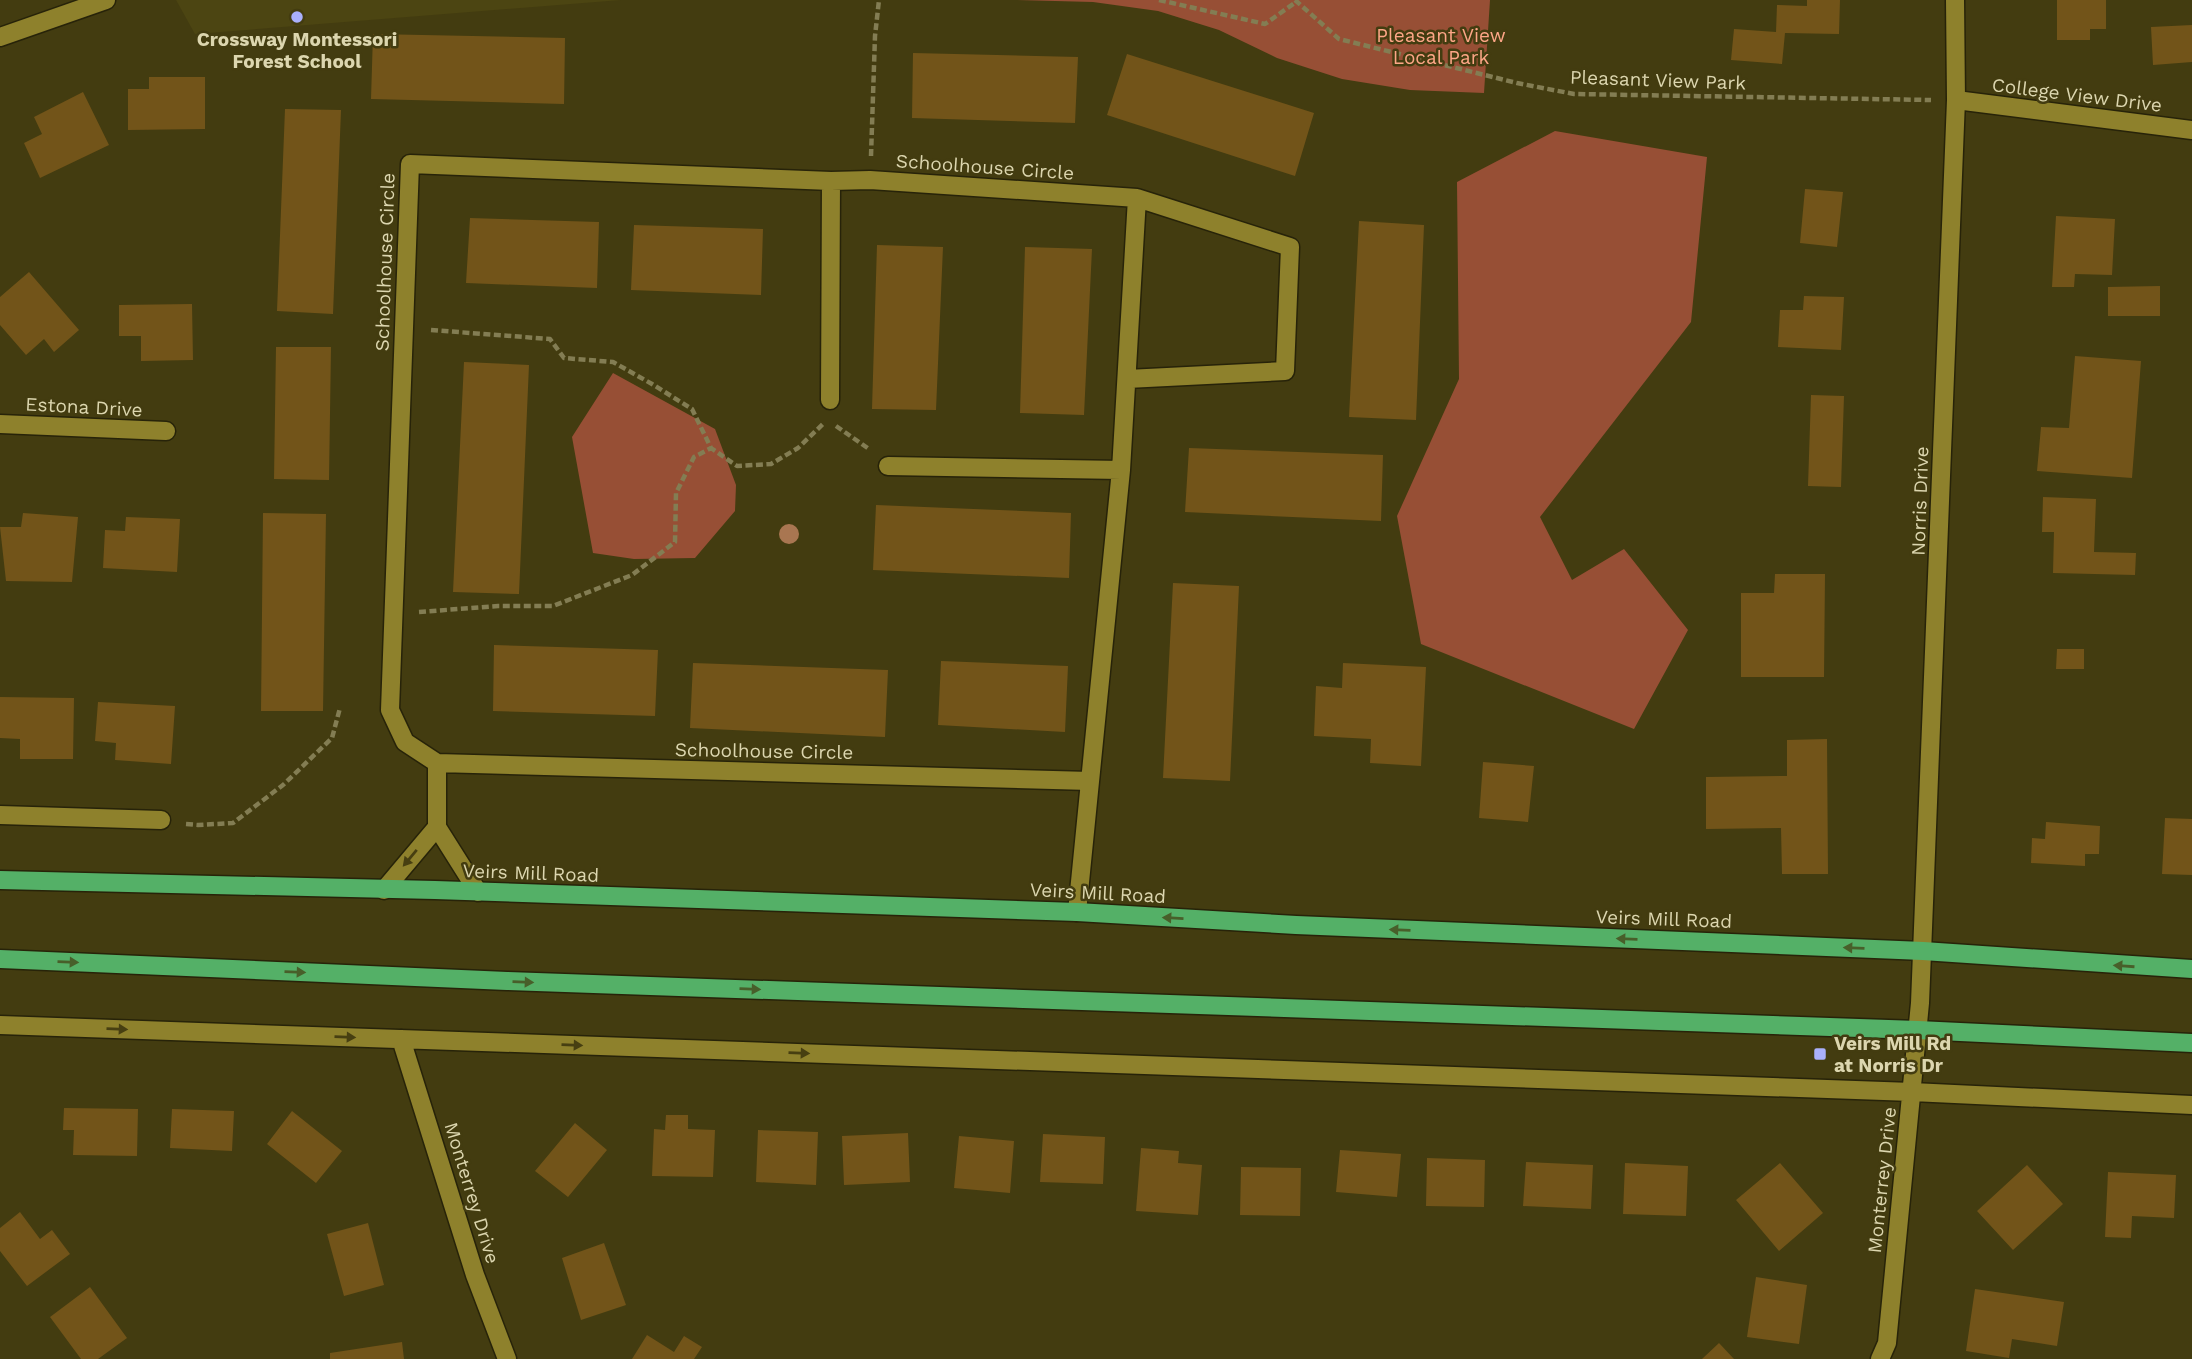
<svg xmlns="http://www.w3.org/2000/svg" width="2192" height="1359" font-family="'Work Sans',sans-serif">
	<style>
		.built { fill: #4c4512 }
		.green { fill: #974f35 }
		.building { fill: #725419 }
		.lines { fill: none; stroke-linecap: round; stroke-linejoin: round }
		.minor-casing { stroke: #272309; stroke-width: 21 }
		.major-casing { stroke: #272309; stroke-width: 21 }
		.path { stroke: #837d53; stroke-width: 4.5; stroke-dasharray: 7 3.5; stroke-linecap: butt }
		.minor { stroke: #8e812c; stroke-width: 18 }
		.major { stroke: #54b067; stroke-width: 18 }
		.tree { fill: #a97651 }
		.oneway { fill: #473f11 }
		.oneway2 { fill: #485f2a }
		.poi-dot { fill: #aab0fb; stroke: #433c10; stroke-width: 2.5 }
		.labels { text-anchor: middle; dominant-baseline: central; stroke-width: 5; stroke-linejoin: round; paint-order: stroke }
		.park-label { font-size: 19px; fill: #fda687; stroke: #433c10 }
		.poi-label { font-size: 19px; font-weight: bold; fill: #dcd6af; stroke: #433c10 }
		.street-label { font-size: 19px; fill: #dcd6af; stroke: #433c10 }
	</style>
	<rect width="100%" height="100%" fill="#433c10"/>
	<!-- built -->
	<path class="built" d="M176 0H621L195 34Z"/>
	<!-- green -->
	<path class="green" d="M1017 0H1490L1484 93 1410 90 1342 79 1277 58 1219 30 1158 11 1093 2Z
		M1555 131 1707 157 1691 322 1540 517 1572 580 1624 549 1688 630 1634 729 1421 644 1397 516 1459 379 1457 182Z
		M613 373 715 429 736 485 735 511 695 558 634 559 593 553 572 437Z"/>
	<!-- building -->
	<path class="building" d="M1807 0H1840L1839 34 1785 33 1782 64 1731 60 1734 29 1776 32 1777 5 1807 6Z
		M2057 0H2106V29H2090V40H2057Z
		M2192 25V62L2153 65 2151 27Z
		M373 34 565 38 564 104 371 99Z
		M913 53 1078 57 1075 123 912 118Z
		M1127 54 1314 113 1295 176 1107 115Z
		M149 77H205V129L128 130V89H149Z
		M83 92 109 145 40 178 24 143 42 134 34 117Z
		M285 109 341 110 333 314 277 311Z
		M1805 189 1843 192 1837 247 1800 243Z
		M2056 216 2115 219 2112 275 2075 274 2074 287H2052Z
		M470 218 599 222 597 288 466 283Z
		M1359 221 1424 225 1416 420 1349 417Z
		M634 225 763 229 761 295 631 290Z
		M877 245 943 247 936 410 872 409Z
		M1025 247 1092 249 1084 415 1020 413Z
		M29 272 79 330 54 352 44 339 26 355 0 325V297Z
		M2160 286V316H2108V287Z
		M1804 296 1844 297 1841 350 1778 347 1780 310H1803Z
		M192 304 193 360 141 361V336H119V305Z
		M276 347H331L329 480 274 479Z
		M2075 356 2141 361 2132 478 2037 471 2041 427 2069 428Z
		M464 362 529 365 519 594 453 592Z
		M1811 395 1844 396 1841 487 1808 486Z
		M1189 448 1383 455 1381 521 1185 512Z
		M2043 497 2096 499 2094 552 2136 553 2135 575 2053 573 2054 532H2042Z
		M876 505 1071 513 1069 578 873 570Z
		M23 513 78 517 72 582 6 581 0 527H21Z
		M263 513 326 514 323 711H261Z
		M126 517 180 519 177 572 103 568 105 530 125 531Z
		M1775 574H1825L1824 677H1741V593H1774Z
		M1173 583 1239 586 1230 781 1163 778Z
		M494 645 658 650 655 716 493 711Z
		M2057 649H2084V669H2056Z
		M941 661 1068 666 1065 732 938 725Z
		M693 663 888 670 885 737 690 728Z
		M1343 663 1426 667 1421 766 1370 763 1371 739 1314 736 1316 686 1342 688Z
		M0 697 74 698 73 759H20V739L0 738Z
		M98 702 175 706 171 764 115 760 116 743 95 741Z
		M1827 739 1828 874H1782L1781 828 1706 829V777L1787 776V740Z
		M1483 762 1534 766 1528 822 1479 818Z
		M2165 818 2192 819V875L2162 874Z
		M2046 822 2100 826 2099 854H2085V866L2031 863 2032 838 2045 839Z
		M64 1108 138 1109 137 1156 73 1155 74 1130H63Z
		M172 1109 234 1111 232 1151 170 1148Z
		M292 1111 342 1151 316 1183 267 1144Z
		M666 1115H688V1129L715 1130 713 1177 652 1176 654 1129 665 1130Z
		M575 1123 607 1150 568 1197 535 1171Z
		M758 1130 818 1132 816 1185 756 1182Z
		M908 1133 910 1182 844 1185 842 1136Z
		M1043 1134 1105 1137 1103 1184 1040 1182Z
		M959 1136 1014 1141 1010 1193 954 1188Z
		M1141 1148 1179 1151 1178 1163 1202 1165 1198 1215 1136 1211Z
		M1340 1150 1401 1154 1397 1197 1336 1192Z
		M1427 1158 1485 1160 1484 1207 1426 1206Z
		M1526 1162 1593 1165 1591 1209 1523 1206Z
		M1625 1163 1688 1166 1686 1216 1623 1214Z
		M1780 1163 1823 1213 1779 1251 1736 1200Z
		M2027 1165 2063 1204 2013 1250 1977 1211Z
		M1241 1167 1301 1168 1300 1216 1240 1215Z
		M2108 1172 2176 1175 2174 1218 2132 1216 2131 1238 2105 1237Z
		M20 1212 40 1239 52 1230 70 1254 27 1286 0 1251V1228Z
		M368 1223 384 1285 344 1296 327 1234Z
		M604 1243 626 1305 581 1320 562 1258Z
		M1756 1277 1807 1285 1799 1344 1747 1337Z
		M90 1287 127 1338 98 1359H81L50 1317Z
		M1975 1289 2064 1302 2057 1346 2012 1339 2009 1358 1966 1351Z
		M647 1335 674 1352 684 1336 702 1347 694 1359H632Z
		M402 1342 404 1359H330V1353Z
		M1719 1343 1734 1359H1702Z"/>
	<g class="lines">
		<!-- minor casing -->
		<g class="minor-casing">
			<path id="minor" d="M0 37 106 0
				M1956 100 2192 130
				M1127 379 1285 371 1290 247 1137 198
				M830 400 831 181
				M0 424 166 431
				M888 466 1121 470
				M437 763 1090 781
				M0 815 161 820
				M384 890 437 827
				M478 892 437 827V763L405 742 390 710 410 164 831 181 870 180 1137 198 1121 470 1077 912
				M0 1025 1912 1092 2192 1105
				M401 1039 475 1275 507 1359
				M1880 1359 1887 1343 1920 1003 1956 100 1955 0"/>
		</g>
		<!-- major casing -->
		<g class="major-casing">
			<path id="major" d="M0 880 435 890 1077 912 1296 925 1923 951 2192 969
				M0 959 507 981 1918 1030 2192 1043"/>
		</g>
		<!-- path -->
		<path class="path" d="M1159 0 1265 24 1296 2
			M1295 0 1339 39 1517 83 1574 94 1931 100
			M871 156 875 36 879 0
			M431 330 550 339 564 358 613 362 652 384 692 409 711 448 737 466 771 464 798 448 824 423
			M836 426 869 449
			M419 612 498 606H553L632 575 675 542 676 493 694 457 711 448
			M186 824 198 825 233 823 283 785 332 738 340 708"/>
		<!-- minor -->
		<use href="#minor" class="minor"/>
		<!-- major -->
		<use href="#major" class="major"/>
	</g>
	<!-- trees -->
	<circle class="tree" cx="789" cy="534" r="10"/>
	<!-- one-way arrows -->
	<defs><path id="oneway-solid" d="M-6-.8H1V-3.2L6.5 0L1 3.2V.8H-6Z" transform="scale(1.75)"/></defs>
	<g class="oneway">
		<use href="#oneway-solid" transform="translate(410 858) rotate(130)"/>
		<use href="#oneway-solid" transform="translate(117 1029) rotate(2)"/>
		<use href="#oneway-solid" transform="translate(345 1037) rotate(2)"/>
		<use href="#oneway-solid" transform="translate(572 1045) rotate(2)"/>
		<use href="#oneway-solid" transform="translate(799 1053) rotate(2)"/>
	</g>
	<g class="oneway2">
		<use href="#oneway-solid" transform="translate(1173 918) rotate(-177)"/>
		<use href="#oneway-solid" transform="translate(1400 930) rotate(-178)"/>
		<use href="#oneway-solid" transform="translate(1627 939) rotate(-178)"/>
		<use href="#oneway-solid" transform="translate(1854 948) rotate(-178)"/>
		<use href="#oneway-solid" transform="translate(68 962) rotate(2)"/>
		<use href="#oneway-solid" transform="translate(2124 966) rotate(-176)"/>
		<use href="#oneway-solid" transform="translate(295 972) rotate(2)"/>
		<use href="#oneway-solid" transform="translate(523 982) rotate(2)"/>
		<use href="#oneway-solid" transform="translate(750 989) rotate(2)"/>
	</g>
	<!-- markers -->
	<g class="poi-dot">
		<circle cx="297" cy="17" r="7"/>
		<rect x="1813" y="1047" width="14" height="14" rx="3.5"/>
	</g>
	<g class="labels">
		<!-- park labels -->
		<g class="park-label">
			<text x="1441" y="35">Pleasant View<tspan x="1441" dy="22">Local Park</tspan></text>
		</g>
		<!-- poi labels -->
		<g class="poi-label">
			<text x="297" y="39">Crossway Montessori<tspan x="297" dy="22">Forest School</tspan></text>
			<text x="1834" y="1043" text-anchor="start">Veirs Mill Rd<tspan x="1834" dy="22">at Norris Dr</tspan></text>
		</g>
		<!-- street labels -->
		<g class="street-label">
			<text transform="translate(1658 80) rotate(2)">Pleasant View Park</text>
			<text transform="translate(2077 95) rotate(7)">College View Drive</text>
			<text transform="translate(985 167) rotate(4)">Schoolhouse Circle</text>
			<text transform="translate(385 262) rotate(-88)">Schoolhouse Circle</text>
			<text transform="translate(84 407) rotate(3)">Estona Drive</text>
			<text transform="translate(1920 501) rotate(-88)">Norris Drive</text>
			<text transform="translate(764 751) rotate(1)">Schoolhouse Circle</text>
			<text transform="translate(531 873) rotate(2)">Veirs Mill Road</text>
			<text transform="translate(1098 893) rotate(3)">Veirs Mill Road</text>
			<text transform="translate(1664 919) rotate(2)">Veirs Mill Road</text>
			<text transform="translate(1882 1180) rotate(-84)">Monterrey Drive</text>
			<text transform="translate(472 1193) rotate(73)">Monterrey Drive</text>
		</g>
	</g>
</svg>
